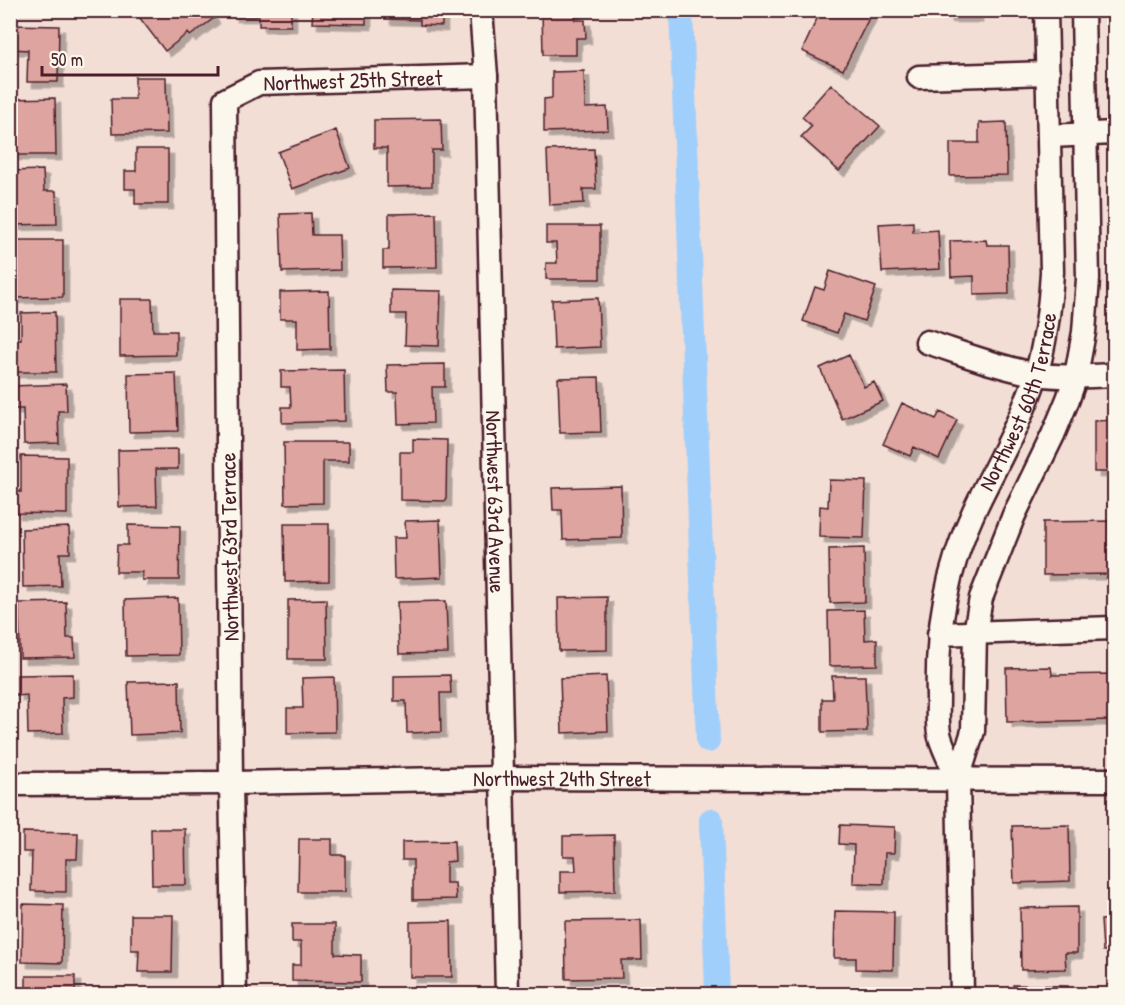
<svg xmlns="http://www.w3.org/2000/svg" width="1125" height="1005" font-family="'Patrick Hand',sans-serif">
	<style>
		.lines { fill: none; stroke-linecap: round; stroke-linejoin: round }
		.canal { stroke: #a1cffc; stroke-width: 24 }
		.building { fill: #dea49f; stroke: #4a1f2b; stroke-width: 1.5; filter: url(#shadow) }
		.minor-casing { stroke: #4a1f2b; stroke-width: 27 }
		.minor { stroke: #fbf7ec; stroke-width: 22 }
		.labels { text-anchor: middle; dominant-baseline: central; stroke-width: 4.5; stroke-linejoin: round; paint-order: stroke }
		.street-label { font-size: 22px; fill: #4a1f2b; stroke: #fbf7ec }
	</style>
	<defs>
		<filter id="shadow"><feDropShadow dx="5.5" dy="5.5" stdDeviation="0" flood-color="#0004"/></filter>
	</defs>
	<rect width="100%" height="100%" fill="#f2ded5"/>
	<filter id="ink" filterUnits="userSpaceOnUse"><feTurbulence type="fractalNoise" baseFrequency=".0167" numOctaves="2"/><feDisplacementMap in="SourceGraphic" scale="12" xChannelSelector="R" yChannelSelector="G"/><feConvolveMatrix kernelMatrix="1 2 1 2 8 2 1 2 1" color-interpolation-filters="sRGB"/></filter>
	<g filter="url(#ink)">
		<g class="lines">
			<!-- canal -->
			<path class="canal" d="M681 10 708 741
				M711 820 717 994"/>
		</g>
		<!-- building -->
		<path class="building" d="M140 10H208L214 18 190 36 188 33 165 51 136 13Z
			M232 10H291V26H259V16H232Z
			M313 10H366V24L312 23Z
			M385 10H442V26L420 25V20L385 19Z
			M542 10H575V20H585L586 38H576V55H543Z
			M821 10H863L871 14 843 70 802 51Z
			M946 10H977V17H947Z
			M10 25 59 26 58 82H27L28 50 10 49Z
			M584 71 585 108 607 107 608 130 544 132V99L552 98V72Z
			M135 77H166L167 133 112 134 111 99H135Z
			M831 84 880 126 839 171 801 137 812 126 802 117Z
			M55 98 56 155H10V99Z
			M441 119 442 150H432V186L387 187V148H374V120Z
			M1006 122 1007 175 950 176V143H979V123Z
			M336 130 350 168 292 189 278 152Z
			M136 149H168V204H135V189H125V171H136Z
			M594 149 596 189H583L584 203 549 205 547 150Z
			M43 170 44 191H56L57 224 10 225V171Z
			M311 213 312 235H339L340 270 282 272 280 214Z
			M436 213 437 267 383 268V250H389V214Z
			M913 222V232L938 230 940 269 882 272 879 224Z
			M546 226H600V279H546V263H557L556 243H546Z
			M15 240H63V297L10 298V276H16Z
			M986 240 987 245H1008L1009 294 974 295V276L951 277 950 241Z
			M830 271 876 287 864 321 844 314 837 333 803 321 815 287 824 290Z
			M391 290 441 291 439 346 405 345 406 314H391Z
			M329 291 330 349 297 350V319H280V292Z
			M598 298 600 347 554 349 552 300Z
			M120 299H152L153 331H176V355L120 356Z
			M55 312 56 372H13L12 339H21V313Z
			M849 355 864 387 874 382 883 401 842 419 820 368Z
			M445 364V387H432L433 423 398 424 397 392H388L387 365Z
			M344 370 345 421 282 423V407H291L290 387H281V371Z
			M176 373 178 431 129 432 128 374Z
			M599 377 601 432 560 433 558 378Z
			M66 384 67 411H58L59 443 24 444 23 409H13L12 386Z
			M902 403 936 419 940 412 957 420 939 459 914 447 910 456 883 444Z
			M1114 420V472H1094V421Z
			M413 439 447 440 446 501 400 500V452H413Z
			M284 442H349V461H323V503L285 504Z
			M178 449V469H156L157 506 119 507 118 450Z
			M21 456 67 457V514L15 513V491L21 492Z
			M829 480 866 481 864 538 819 537 820 506 828 507Z
			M621 486 622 538 563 540 562 510H553L552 488Z
			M440 520 442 577 394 579 393 538H406L405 521Z
			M1114 521V574L1043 575V522Z
			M284 524H329V581L285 582Z
			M128 525 180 526 179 580H142V572H116L117 545H128Z
			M69 527 70 553H60L61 586 23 587 22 529Z
			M864 548 865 602 830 603 829 549Z
			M607 597V650L559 651 558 598Z
			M178 598 179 655 126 656 125 600Z
			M326 599 327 659H288V600Z
			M446 601 448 653 399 654 397 602Z
			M66 602 67 638H74L75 657 20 658 19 603Z
			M864 610 865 640 877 639V665L829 666 828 611Z
			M1051 667 1052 675 1114 674V720L1007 722 1006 668Z
			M73 674V697L62 698 63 733 28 734 27 695 17 696V675Z
			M450 675 451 693H440L441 732 407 733 406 701H394V676Z
			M606 676 608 731 562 733 560 678Z
			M832 676H865L867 731 822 732V699H833Z
			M334 677 335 732 287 733V708H303L302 678Z
			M179 681 180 733 130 735 128 682Z
			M840 825 895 827 894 853H885L884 884 853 883 854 845 839 844Z
			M1069 825 1070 881 1014 883 1012 826Z
			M151 829H185L186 885H152Z
			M23 832 78 833 77 859H66V892L31 891 32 852H23Z
			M614 835 615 891 560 892V871H576L575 856H563V836Z
			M299 839H332V855H345V892H298Z
			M454 841 455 861 446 862V883H455L456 899 413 900V860H402V842Z
			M23 904 63 905 62 963 22 962Z
			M1077 907V953H1065L1066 969 1021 970 1020 908Z
			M835 911 894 912 893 970 856 969V958H834Z
			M131 915H173L172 972H138L139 950H131Z
			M1114 919V951H1103L1101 920Z
			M641 920 642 960H621L622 978 566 979 565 921Z
			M451 921 452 977H410V922Z
			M292 924H335V954L361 955V982L292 981V965H301V942H292Z
			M26 976H75V994H26Z
			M1013 985 1068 986V994H1013Z
			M186 989V994H148V990Z
			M899 991V994H836V992Z"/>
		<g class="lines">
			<!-- minor casing -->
			<g class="minor-casing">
				<g id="minor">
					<path id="s1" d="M481 10 486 76 507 994"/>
					<path d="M919 77 1048 73"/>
					<path d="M1050 136 1114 133"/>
					<path d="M927 342C961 353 1000 368 1035 374 1061 378 1088 376 1114 375"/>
					<path d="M939 634 1114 628"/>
					<path id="s2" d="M958 779C953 767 941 745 939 733 937 722 938 708 938 697 936 631 946 571 974 511 995 466 1021 423 1036 375 1046 341 1050 307 1052 272L1046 10"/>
					<path id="s3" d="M10 784 231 783 501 778 1114 780"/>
					<path id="s4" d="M235 994 231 783 225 100 259 83 486 76"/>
					<path d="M962 994 958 779 973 731 975 633 981 598 1014 515 1053 435 1068 399 1076 376 1084 332 1088 279 1083 10"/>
				</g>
			</g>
			<!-- minor -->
			<use href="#minor" class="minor"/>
		</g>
	</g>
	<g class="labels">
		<!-- street labels -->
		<g class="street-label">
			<text stroke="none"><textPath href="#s4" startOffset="1026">Northwest 25th Street</textPath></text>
			<text stroke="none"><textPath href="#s2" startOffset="396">Northwest 60th Terrace</textPath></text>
			<text stroke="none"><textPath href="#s1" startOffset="492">Northwest 63rd Avenue</textPath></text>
			<text transform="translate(229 547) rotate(-91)">Northwest 63rd Terrace</text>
			<text stroke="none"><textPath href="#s3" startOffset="552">Northwest 24th Street</textPath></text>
		</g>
	</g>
	<!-- margin -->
	<rect width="1125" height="1005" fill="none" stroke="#fbf7ec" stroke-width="36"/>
	<rect x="18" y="18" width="1089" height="969" fill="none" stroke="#4a1f2b" stroke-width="2" filter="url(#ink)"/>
	<!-- scale -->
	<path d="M42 66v9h176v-9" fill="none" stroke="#4a1f2b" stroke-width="3"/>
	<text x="51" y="66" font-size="18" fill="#4a1f2b" stroke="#fbf7ec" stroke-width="4.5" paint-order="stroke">50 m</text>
</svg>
